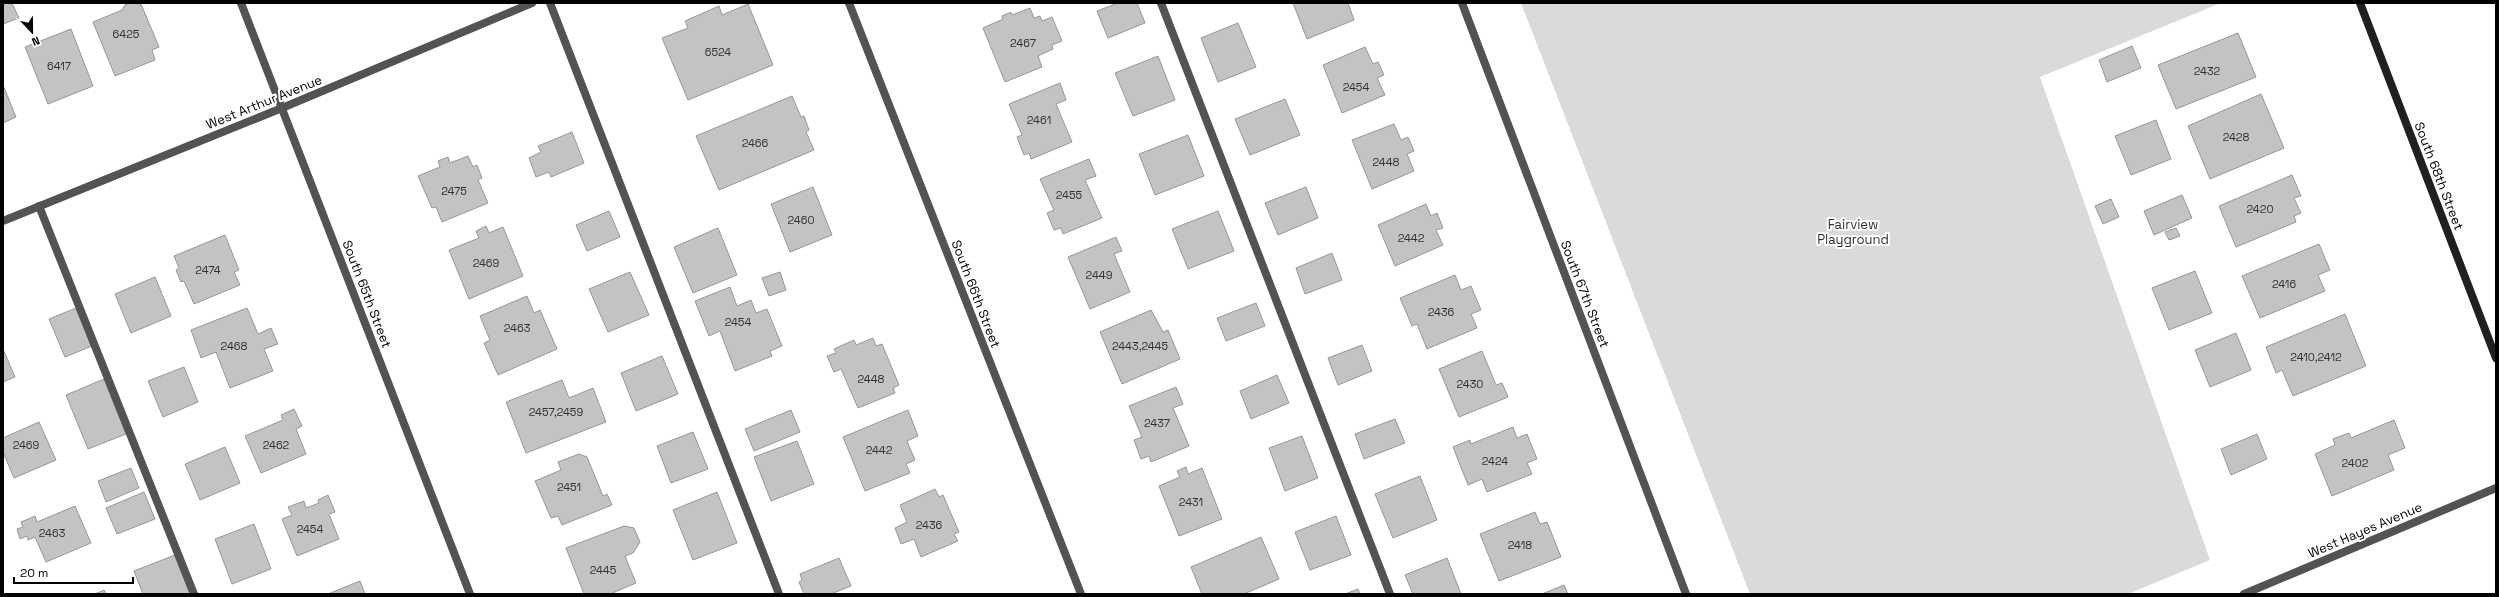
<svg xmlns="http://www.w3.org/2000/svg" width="2499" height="597" font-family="'Space Grotesk',sans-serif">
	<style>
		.green { fill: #dadada }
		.building { fill: #c3c3c3; stroke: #979797 }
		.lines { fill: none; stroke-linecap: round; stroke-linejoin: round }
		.lane { stroke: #535353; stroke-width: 8 }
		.street { stroke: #535353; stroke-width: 8 }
		.secondary { stroke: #202020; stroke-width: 8 }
		.labels { text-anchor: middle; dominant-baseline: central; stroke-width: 4; stroke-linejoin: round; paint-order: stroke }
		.number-label { font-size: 11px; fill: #313131 }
		.street-label { font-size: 13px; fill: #000; stroke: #fff }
		.park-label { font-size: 13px; fill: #313131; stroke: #fff }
	</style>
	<rect width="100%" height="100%" fill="#fff"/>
	<!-- green -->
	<path class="green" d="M1521 3H2221L2040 77 2210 560 2128 594H1750Z"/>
	<!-- building -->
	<path class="building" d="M3 3H12L19 18 3 24Z
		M131 3 141 4 159 47 152 50 155 60 115 76 93 22 122 10 125 5Z
		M1118 3H1137L1145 23 1108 38 1097 11Z
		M1293 3H1348L1354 20 1307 39Z
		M748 4 773 65 688 100 662 38 688 28 685 21 719 6 722 15Z
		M1030 8 1034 18 1040 16 1042 21 1052 17 1062 41 1052 45 1053 49 1038 56 1042 67 1005 82 983 28 1003 19 1002 16 1011 12 1012 15Z
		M1238 23 1256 67 1218 82 1201 38Z
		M71 29 93 86 48 104 25 47Z
		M2238 33 2256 77 2176 109 2158 65Z
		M2132 46 2141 68 2107 82 2099 60Z
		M1365 47 1373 64 1378 62 1384 75 1377 78 1385 95 1342 113 1323 65Z
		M1158 56 1175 100 1133 116 1115 73Z
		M1060 83 1066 100 1056 104 1072 142 1031 159 1029 153 1024 155 1017 137 1022 135 1009 104Z
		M3 85 16 117 3 123Z
		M2261 94 2284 148 2210 179 2188 126Z
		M792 96 801 117 804 116 809 130 806 132 814 150 719 190 696 136Z
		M1285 99 1300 135 1250 155 1235 119Z
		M2156 120 2171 159 2131 175 2115 136Z
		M1394 124 1401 140 1408 137 1414 151 1407 154 1414 171 1372 189 1352 140Z
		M572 132 584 163 551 177 549 172 536 177 529 158 541 152 538 146Z
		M1188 135 1204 176 1155 195 1139 154Z
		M468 156 473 167 477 165 482 178 478 180 488 203 442 222 436 207 432 208 418 176 440 167 438 161 448 157 450 163Z
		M1089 159 1096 176 1085 180 1102 218 1063 234 1061 228 1054 230 1047 213 1054 210 1040 179Z
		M2292 175 2301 196 2294 198 2301 213 2294 216 2296 222 2236 247 2219 206Z
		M813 187 832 235 790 252 771 204Z
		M1306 187 1318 218 1278 235 1265 203Z
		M2182 195 2192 218 2154 235 2144 211Z
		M2111 199 2119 217 2103 224 2095 206Z
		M1426 204 1431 216 1437 213 1443 228 1436 230 1443 245 1395 266 1378 225Z
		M609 211 620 237 587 251 576 225Z
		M1218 211 1234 251 1188 269 1172 229Z
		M486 226 489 233 503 227 523 276 469 299 449 250 479 238 476 231Z
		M718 228 737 275 693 293 674 247Z
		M2176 228 2180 236 2169 240 2165 232Z
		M225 235 239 270 234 272 240 285 194 304 184 281 181 282 176 270 179 268 174 256Z
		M1116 237 1122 251 1114 254 1130 292 1090 309 1068 257Z
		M2319 244 2330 270 2318 275 2325 291 2260 318 2242 276Z
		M1332 253 1342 280 1305 294 1296 268Z
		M2195 271 2212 313 2169 330 2152 288Z
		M630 272 649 315 608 332 589 289Z
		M780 272 786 290 769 296 762 278Z
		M1455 275 1461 290 1471 286 1481 310 1471 314 1477 328 1427 349 1417 324 1412 326 1400 298Z
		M155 277 171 316 131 333 115 294Z
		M730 287 737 306 751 300 756 313 767 309 782 346 770 351 772 356 735 371 720 331 709 336 695 301Z
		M527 296 534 313 540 310 557 349 498 375 484 343 490 340 480 316Z
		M1256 303 1265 326 1226 341 1217 318Z
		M76 308 92 346 65 357 49 319Z
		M247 308 258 334 271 328 278 344 264 349 273 371 230 388 216 352 201 358 191 330Z
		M1151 310 1163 332 1168 330 1180 359 1122 384 1100 332Z
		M2345 314 2366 366 2293 396 2282 370 2276 373 2266 347Z
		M2236 333 2251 370 2210 387 2195 350Z
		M873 338 876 346 882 344 899 385 893 388 895 393 858 408 841 369 834 372 827 356 836 353 834 349 854 340 856 345Z
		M1362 345 1372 371 1338 385 1328 358Z
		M3 349 15 377 3 382Z
		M1482 351 1496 385 1502 383 1508 397 1459 417 1439 369Z
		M662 356 678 394 636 411 621 373Z
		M184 367 198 402 163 417 148 381Z
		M1277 375 1289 403 1251 419 1240 391Z
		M104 379 126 434 88 449 66 395Z
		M562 380 569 398 593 388 606 422 526 453 506 402Z
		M1176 387 1183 404 1173 408 1189 446 1151 462 1149 456 1141 459 1134 440 1142 437 1129 406Z
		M294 409 302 426 296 429 306 454 261 473 245 436 283 420 281 415Z
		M791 410 800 432 754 451 745 429Z
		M908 410 918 436 907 441 915 460 906 464 910 473 865 491 843 437Z
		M1395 419 1405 443 1364 459 1355 434Z
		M2394 420 2405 448 2388 455 2394 470 2332 496 2315 454 2335 445 2333 439 2349 433 2351 438Z
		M39 422 56 460 14 478 3 452V438Z
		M1513 427 1517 438 1527 434 1537 459 1527 463 1532 474 1487 492 1482 479 1468 485 1453 447 1470 440 1471 444Z
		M693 432 708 469 671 483 657 446Z
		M2257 434 2267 459 2231 475 2221 449Z
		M1302 436 1318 478 1285 491 1269 448Z
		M797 441 814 484 771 501 754 457Z
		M225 447 240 483 200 500 185 464Z
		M579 454 587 457 603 496 607 494 612 505 562 525 558 516 551 518 535 481 561 470 558 462Z
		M1186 467 1188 474 1202 468 1222 519 1179 536 1159 486 1180 477 1177 471Z
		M131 468 139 488 106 502 98 481Z
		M1420 476 1437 520 1393 538 1375 494Z
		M935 489 939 497 943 495 959 532 954 534 958 541 921 557 914 539 901 544 895 528 907 522 900 505Z
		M144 492 155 519 117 534 106 508Z
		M717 492 737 543 693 560 673 510Z
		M328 495 335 512 329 514 339 539 297 556 282 519 292 515 288 507 304 501 306 508 319 503 318 500Z
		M75 506 91 543 46 562 35 537 28 540 27 536 20 539 17 529 23 527 21 522 35 516 37 522Z
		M1535 512 1540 524 1547 522 1561 557 1499 581 1480 534Z
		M1336 516 1351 555 1310 570 1295 532Z
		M254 524 271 569 232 584 215 539Z
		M624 526 634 528 640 542 633 553 625 556 636 583 610 594H584L566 548Z
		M1261 537 1279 579 1244 594H1202L1191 567Z
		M175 555 190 594H143L134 571Z
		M839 558 851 586 831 594H804L799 582 802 580 800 574Z
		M1447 558 1461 594H1413L1405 575Z
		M360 581 365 594H328Z
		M1564 585 1568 594H1542Z
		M1358 589 1360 594H1345Z
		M104 590 106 594H95Z"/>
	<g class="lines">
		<!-- lane -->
		<path class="lane" d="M550 3 779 594
			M1161 3 1390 594
			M39 206 194 594"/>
		<!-- street -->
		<path class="street" d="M241 3 470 594
			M849 3 1081 594
			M1462 3 1686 594
			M3 221 282 108 532 3
			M2244 594 2496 488"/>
		<!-- secondary -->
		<path class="secondary" d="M2360 3 2496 358"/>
	</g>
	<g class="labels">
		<!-- number labels -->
		<g class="number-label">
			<text x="126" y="34">6425</text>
			<text x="1023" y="43">2467</text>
			<text x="718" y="52">6524</text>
			<text x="59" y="66">6417</text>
			<text x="2207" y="71">2432</text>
			<text x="1356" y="87">2454</text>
			<text x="1039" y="120">2461</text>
			<text x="2236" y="137">2428</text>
			<text x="755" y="143">2466</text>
			<text x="1386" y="162">2448</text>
			<text x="454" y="191">2475</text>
			<text x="1069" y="195">2455</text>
			<text x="2260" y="209">2420</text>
			<text x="801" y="220">2460</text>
			<text x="1411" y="238">2442</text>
			<text x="486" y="263">2469</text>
			<text x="208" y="270">2474</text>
			<text x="1099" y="275">2449</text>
			<text x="2284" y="284">2416</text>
			<text x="1441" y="312">2436</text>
			<text x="738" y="322">2454</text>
			<text x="517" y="328">2463</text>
			<text x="234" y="346">2468</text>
			<text x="1140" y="346">2443,2445</text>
			<text x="2316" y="357">2410,2412</text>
			<text x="871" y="379">2448</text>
			<text x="1470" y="384">2430</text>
			<text x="556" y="412">2457,2459</text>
			<text x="1157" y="423">2437</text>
			<text x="26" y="445">2469</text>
			<text x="276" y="445">2462</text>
			<text x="879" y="450">2442</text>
			<text x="1495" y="461">2424</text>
			<text x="2355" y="463">2402</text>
			<text x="569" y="487">2451</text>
			<text x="1191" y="502">2431</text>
			<text x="929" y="525">2436</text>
			<text x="310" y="529">2454</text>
			<text x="52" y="533">2463</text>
			<text x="1520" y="545">2418</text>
			<text x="603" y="570">2445</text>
		</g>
		<!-- street labels -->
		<g class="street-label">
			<text transform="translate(264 102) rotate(-22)">West Arthur Avenue</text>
			<text transform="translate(2439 176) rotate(69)">South 68th Street</text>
			<text transform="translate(367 294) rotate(69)">South 65th Street</text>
			<text transform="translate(976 294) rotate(69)">South 66th Street</text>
			<text transform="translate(1585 294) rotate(69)">South 67th Street</text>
			<text transform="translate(2365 530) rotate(-23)">West Hayes Avenue</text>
		</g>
		<!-- park labels -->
		<g class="park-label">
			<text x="1853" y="224">Fairview<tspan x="1853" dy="15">Playground</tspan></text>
		</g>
	</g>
	<!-- border -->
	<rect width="2499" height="597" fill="none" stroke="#000000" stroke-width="8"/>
	<!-- north arrow -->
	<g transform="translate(32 32) rotate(158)" stroke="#ffffff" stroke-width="3" paint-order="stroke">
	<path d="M0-3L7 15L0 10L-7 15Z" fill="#000000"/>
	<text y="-6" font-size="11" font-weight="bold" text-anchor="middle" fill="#000000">N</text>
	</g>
	<!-- scale -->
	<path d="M14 577v6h119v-6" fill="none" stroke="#000000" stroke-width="2"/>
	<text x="20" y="577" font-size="12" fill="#000000" stroke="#ffffff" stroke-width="3" paint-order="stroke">20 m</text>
</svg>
